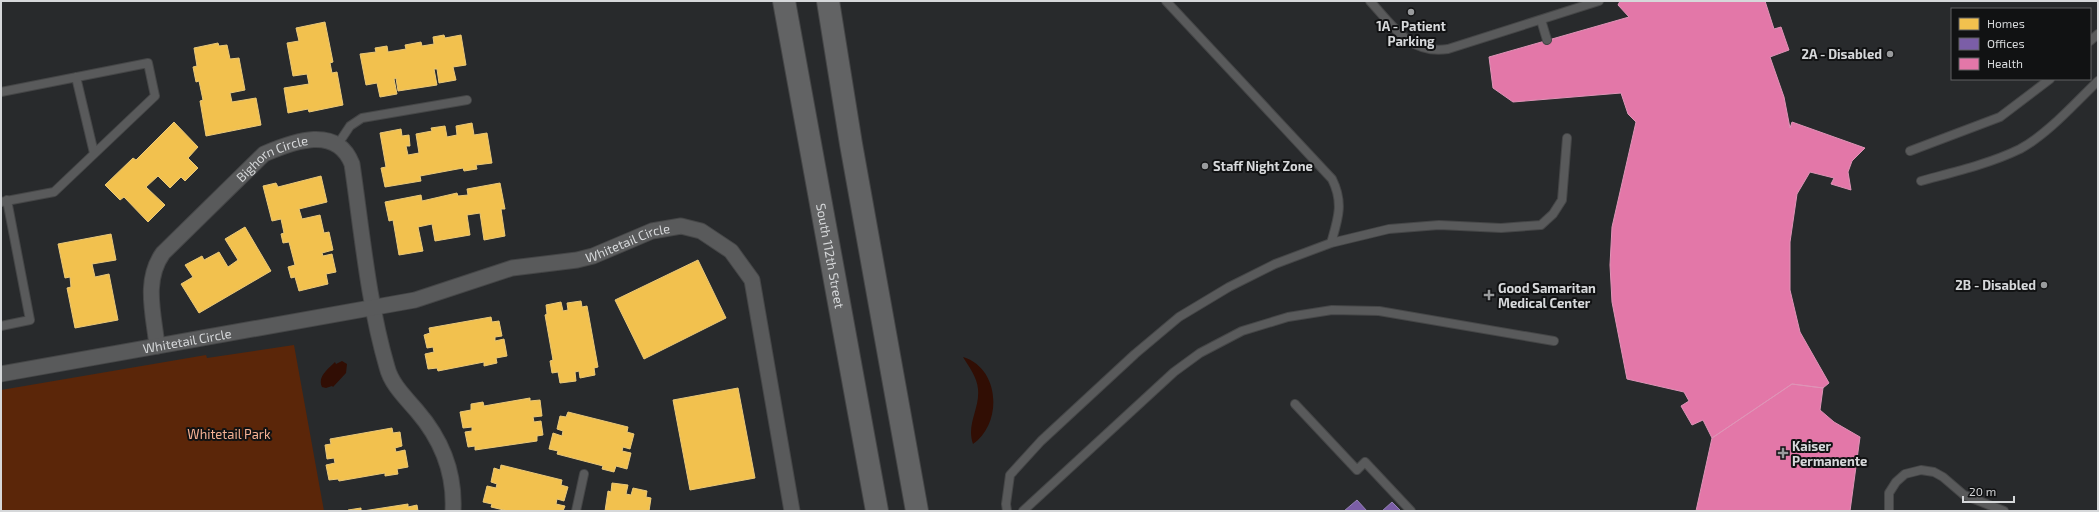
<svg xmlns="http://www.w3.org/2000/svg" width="2099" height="512" font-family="'Exo 2',sans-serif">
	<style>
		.green { fill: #5b2609 }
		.water { fill: #310e04 }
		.homes { fill: #f2c14e; stroke: #eac878 }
		.offices { fill: #7b5ea7; stroke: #9683b6 }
		.health { fill: #e377a8; stroke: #df94b7 }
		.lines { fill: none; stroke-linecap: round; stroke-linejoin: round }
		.service-casing { stroke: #454647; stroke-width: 10 }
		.minor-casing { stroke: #454647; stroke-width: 17 }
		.primary-casing { stroke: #454647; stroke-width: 24 }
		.service { stroke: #595a5b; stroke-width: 8 }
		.minor { stroke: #595a5b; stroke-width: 15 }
		.primary { stroke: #626364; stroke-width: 22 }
		.poi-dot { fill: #999b9d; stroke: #111213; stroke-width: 1.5 }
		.labels { text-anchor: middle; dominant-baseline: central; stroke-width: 4; stroke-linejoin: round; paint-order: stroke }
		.poi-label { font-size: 13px; font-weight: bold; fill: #d6d8da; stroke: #111213; text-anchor: start }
		.street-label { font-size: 13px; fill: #d6d8da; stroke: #111213 }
		.park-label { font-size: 13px; fill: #f4b194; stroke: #111213 }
	</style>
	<rect width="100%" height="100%" fill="#282a2c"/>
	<!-- green -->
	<path class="green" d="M294 345 324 511H1V390L206 355 207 358Z"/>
	<!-- water -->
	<path class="water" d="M963 357C1000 368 1003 423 973 444 966 424 980 409 978 389 977 377 969 367 963 357Z
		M342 361 347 364 346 373 333 387 332 386 326 388 322 387C317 377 328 369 335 362L336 364Z"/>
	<!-- homes -->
	<path class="homes" d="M325 22 333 62 330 63 332 73 337 72 343 105 309 112 308 109 288 113 284 88 309 84 307 74 293 76 287 43 299 41 296 28Z
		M444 35 445 38 461 35 466 65 453 67 456 80 439 83 437 69H434L437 85 398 91 396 78 394 79 397 94 380 97 377 83 366 85 360 54 376 52 375 48 387 46 388 52 406 49 405 45 421 42 422 46 434 44 433 37Z
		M218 43 219 46 227 45 230 59 239 58 245 90 230 93 232 102 256 98 261 125 206 136 200 101 203 100 199 81 196 82 193 67 197 66 194 48Z
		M174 122 198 147 188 158 198 168 185 181 181 177 170 188 158 176 146 187 165 205 148 222 124 197 120 200 105 185 133 158 136 160Z
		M472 123 474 135 487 133 492 163 476 165 477 169 464 171 463 168 420 176 421 181 385 187 381 168 386 167 380 133 401 129 402 136 409 135 410 146H406L408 155 419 153 416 134 432 131 431 128 445 126 447 137 457 135 456 126Z
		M321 176 327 202 299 209 302 219 320 215 324 233 329 232 333 250 322 253 323 256 332 254 336 272 326 274 328 284 299 291 295 277 291 278 288 267 295 265 289 242 283 243 281 234 284 233 281 219 272 221 263 186 276 183 278 187Z
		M500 183 505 209H501L505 236 484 240 480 213 467 215 470 235 435 241 432 224 418 227 423 251 399 255 393 220 389 221 385 202 421 195 422 201 457 193 458 196 468 195 467 189Z
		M245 227 271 271 199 313 181 284 193 277 185 265 202 256 204 260 219 252 228 267 238 260 225 239Z
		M111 234 116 260 92 264 95 277 109 274 118 320 75 328 67 288 71 287 70 277 65 278 58 244Z
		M698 260 726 318 644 359 615 300Z
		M581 301 582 307 587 306 598 367 594 368 595 375 580 378 579 371 575 372 576 381 560 383 558 372 552 373 550 361 553 360 545 315 547 314 546 305 561 302 563 311 568 310 567 303Z
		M491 317 492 322 499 321 502 336 495 337V341L504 339 507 356 496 358 497 363 484 366V362L438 371 437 368 428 369 425 354 434 352 433 347 427 348 424 335 430 333 429 328Z
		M738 388 755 478 690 490 673 400Z
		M530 398V401L540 400 542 416 533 417 534 422 541 421 543 435 537 436V441L475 450V446L468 447 465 432 472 431V427L463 428 460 412 471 410V404L483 402 484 406Z
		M568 412 628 427 627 432 634 434 630 449 623 447 622 451 631 453 627 469 616 466 614 472 602 469 603 466 557 454 558 451 549 449 553 433 562 436 563 431 557 429 560 416 566 417Z
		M392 428 393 433 400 432 402 446 395 448 396 452 405 450 408 467 397 469 398 474 385 476V473L339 481 338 479 329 480 326 465 335 463 334 458 327 459 325 445 331 444 330 439Z
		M501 465 562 480 561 485 568 487 564 501 557 499 556 504 565 506 563 511H508L491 507 492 504 483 502 487 486 496 488 497 484 491 482 494 468 500 470Z
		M612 483 628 485 626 494 631 495 633 488 647 491 646 497 651 498 649 511H605L608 491 611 492Z
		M408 504V507L417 505 418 511H363Z
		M361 508V511H349L348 510Z"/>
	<!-- offices -->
	<path class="offices" d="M1357 500 1367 511H1344Z
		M1392 502 1401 511H1382Z"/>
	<!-- health -->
	<path class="health" d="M1620 1H1765L1774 29 1781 27 1789 50 1770 57 1784 97 1790 128 1792 122 1865 148 1852 161 1848 172 1851 190 1831 184 1834 178 1810 172 1797 194 1790 242V290L1800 332 1829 383 1823 388 1792 384 1712 438 1703 420 1692 425 1681 406 1689 401 1684 392 1627 379 1612 302 1610 265 1612 227 1636 122 1628 114 1621 93 1513 102 1493 88 1489 57 1629 17 1618 5Z
		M1792 384 1823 388 1820 410 1834 422 1860 437 1850 511H1696L1712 438Z"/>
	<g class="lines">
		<!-- service casing -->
		<g class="service-casing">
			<path id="service" d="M1166 1 1332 179C1344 203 1338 219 1331 243
				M1370 1C1393 26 1410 55 1448 49L1599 1
				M1541 20 1547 40
				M2090 41 2098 34
				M76 77 94 153
				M1 92 148 63 155 96 54 192 1 202
				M338 144 350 126 362 118 467 100
				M1910 151 2000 117 2050 79
				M1921 181C1954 172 1989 164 2020 149 2048 134 2075 103 2098 81
				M1 326 30 320 7 200
				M1295 404 1357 470 1365 462 1411 511
				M576 511 584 474
				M1007 511 1006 504 1010 475 1041 441 1135 354 1179 317 1229 287 1275 264 1331 243 1389 229 1439 225 1501 228 1541 225 1553 214 1562 200 1567 138
				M1023 511 1174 372 1200 353 1242 331 1288 317 1332 310 1379 311 1554 341
				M1889 511V493L1896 482 1905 474 1921 470 1934 472 1943 477 1964 495 2004 511"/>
		</g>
		<!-- minor casing -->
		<g class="minor-casing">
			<g id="minor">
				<path id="s1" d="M157 346C154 315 143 281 163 253L264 154C294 141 337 125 352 164 362 232 368 302 387 367 391 384 406 398 417 411 442 440 455 473 453 511"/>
				<path id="s2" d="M1 374 415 300 512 268 577 260 593 256 652 231 681 226 701 231 731 251 752 280 792 511"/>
			</g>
		</g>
		<!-- primary casing -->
		<g class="primary-casing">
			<g id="primary">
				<path id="s3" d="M784 1 877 511"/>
				<path d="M828 1 851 144 917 511"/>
			</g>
		</g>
		<!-- service -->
		<use href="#service" class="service"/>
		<!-- minor -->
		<use href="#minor" class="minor"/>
		<!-- primary -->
		<use href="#primary" class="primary"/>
	</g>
	<!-- markers -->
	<g class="poi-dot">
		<circle cx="1411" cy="12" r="4"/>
		<circle cx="1890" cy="54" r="4"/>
		<circle cx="1205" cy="166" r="4"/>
		<circle cx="2044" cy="285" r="4"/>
		<path d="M1487 289h4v4h4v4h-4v4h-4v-4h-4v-4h4z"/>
		<path d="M1781 447h4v4h4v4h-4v4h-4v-4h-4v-4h4z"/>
	</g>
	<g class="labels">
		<!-- poi labels -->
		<g class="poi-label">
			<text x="1411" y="26" text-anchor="middle">1A - Patient<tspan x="1411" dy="15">Parking</tspan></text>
			<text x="1882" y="54" text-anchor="end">2A - Disabled</text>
			<text x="1213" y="166">Staff Night Zone</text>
			<text x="2036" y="285" text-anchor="end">2B - Disabled</text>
			<text x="1498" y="288">Good Samaritan<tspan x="1498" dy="15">Medical Center</tspan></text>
			<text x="1792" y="446">Kaiser<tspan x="1792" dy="15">Permanente</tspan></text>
		</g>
		<!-- street labels -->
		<g class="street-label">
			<text stroke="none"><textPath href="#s1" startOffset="242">Bighorn Circle</textPath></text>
			<text stroke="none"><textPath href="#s2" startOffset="642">Whitetail Circle</textPath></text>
			<text stroke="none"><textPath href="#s3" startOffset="259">South 112th Street</textPath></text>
			<text stroke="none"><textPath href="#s2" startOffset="189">Whitetail Circle</textPath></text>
		</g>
		<!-- park labels -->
		<g class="park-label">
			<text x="229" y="434">Whitetail Park</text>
		</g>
	</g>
	<!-- border -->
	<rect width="2099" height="512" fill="none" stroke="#d6d8da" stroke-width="4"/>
	<!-- legend -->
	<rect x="1951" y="8" width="140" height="72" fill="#111213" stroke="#606163"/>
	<rect x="1959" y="18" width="20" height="12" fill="#f2c14e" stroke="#606163"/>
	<text x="1987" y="28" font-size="12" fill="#d6d8da">Homes</text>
	<rect x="1959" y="38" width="20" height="12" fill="#7b5ea7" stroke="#606163"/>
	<text x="1987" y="48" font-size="12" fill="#d6d8da">Offices</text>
	<rect x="1959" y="58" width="20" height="12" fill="#e377a8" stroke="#606163"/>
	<text x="1987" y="68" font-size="12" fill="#d6d8da">Health</text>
	<!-- scale -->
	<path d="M1963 496v6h51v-6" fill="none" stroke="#d6d8da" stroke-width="2"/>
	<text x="1969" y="496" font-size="12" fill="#d6d8da" stroke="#111213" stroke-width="3" paint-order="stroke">20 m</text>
</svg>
